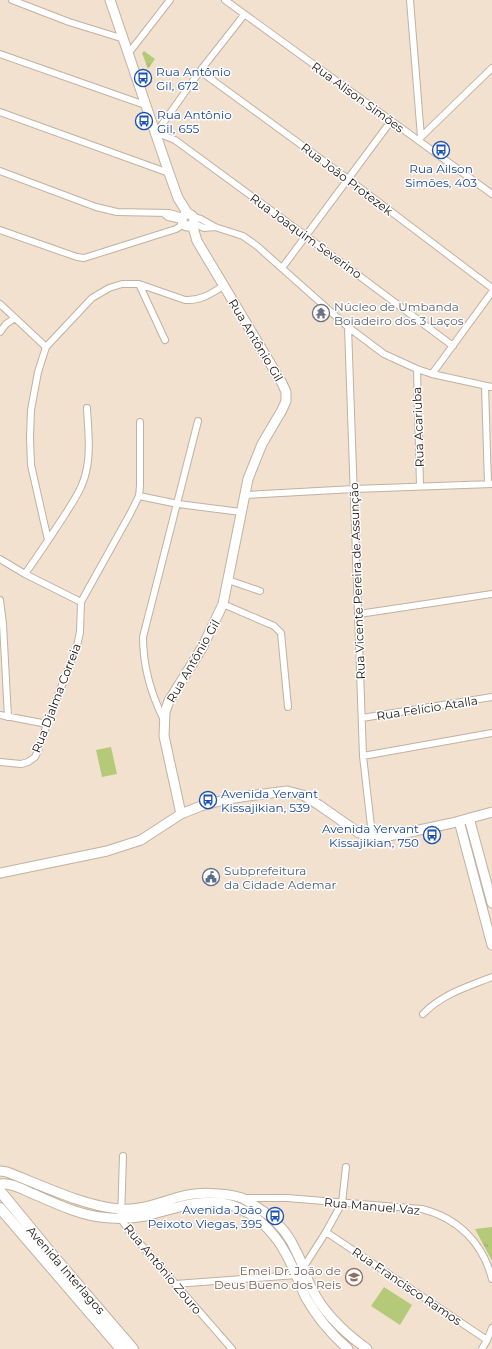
<svg xmlns="http://www.w3.org/2000/svg" width="492" height="1349" font-family="Montserrat,sans-serif">
	<style>
		.park { fill: url(#park-tufts) }
		.garden { fill: #b5ca79 }
		.lines { fill: none; stroke-linecap: round; stroke-linejoin: round }
		.street-casing { stroke: #c2b1a0; stroke-width: 8 }
		.secondary-casing { stroke: #c2b1a0; stroke-width: 11 }
		.primary-casing { stroke: #c2b1a0; stroke-width: 12 }
		.street { stroke: #fff; stroke-width: 6 }
		.secondary { stroke: #fff; stroke-width: 9 }
		.primary { stroke: #fff; stroke-width: 10 }
		.labels { text-anchor: middle; dominant-baseline: central; stroke-width: 3; stroke-linejoin: round; paint-order: stroke }
		.transit-label { font-size: 12px; fill: #164399; stroke: #fff; text-anchor: start }
		.street-label { font-size: 12px; fill: #1d1711; stroke: #fff }
		.worship-label { font-size: 12px; fill: #5b616d; stroke: #fff; text-anchor: start }
		.service-label { font-size: 12px; fill: #4e5e75; stroke: #fff; text-anchor: start }
		.education-label { font-size: 12px; fill: #785e54; stroke: #fff; text-anchor: end }
	</style>
	<defs>
		<pattern id="park-tufts" width="24" height="20" patternUnits="userSpaceOnUse"><rect width="24" height="20" fill="#b5ca79"/><path d="M3 7l-1-3M5 7V3M7 7l1-3M15 17l-1-3M17 17v-4M19 17l1-3" fill="none" stroke="#9bad68"/></pattern>
	</defs>
	<rect width="100%" height="100%" fill="#f2e1cf"/>
	<!-- park -->
	<path class="park" d="M144 51 155 59 148 69 142 53Z
		M492 1227V1261L475 1229Z"/>
	<!-- garden -->
	<path class="garden" d="M111 747 117 774 102 777 96 750Z
		M384 1287 412 1305 400 1325 371 1306Z"/>
	<g class="lines">
		<!-- street casing -->
		<g class="street-casing">
			<path id="street" d="M12 0 69 22 124 39
				M225 0 492 194
				M410 0 421 137
				M244 15 200 71 156 133 165 136 175 140 306 236 453 346
				M0 54 145 105
				M128 54 170 0
				M200 71 348 179 492 288
				M0 112 169 173
				M420 138 492 68
				M0 171 96 207 117 212 169 213 183 217
				M163 213 168 217 182 220
				M193 217 201 219 215 227 243 236 257 246 348 327 384 354 417 369 432 374 492 387
				M193 223 204 228 215 227
				M0 230 77 257 84 258 176 229 184 224
				M282 268 391 121
				M139 284 165 340
				M0 304 46 347
				M348 327 363 756 372 835
				M0 332 6 324 15 318
				M417 369 420 486
				M432 374 492 292
				M485 386 488 484
				M245 495 354 489 492 484
				M139 496 178 504 241 512
				M48 540 31 465 30 437 31 410 38 372 46 347 92 298 109 288 122 284H139L185 300C200 301 211 294 223 286
				M0 559 25 574 81 602
				M25 574C39 554 53 533 66 513 74 500 83 487 86 472 91 452 88 429 87 408
				M228 580 260 591
				M0 600 3 624 8 717
				M223 604 274 626 281 633 288 707
				M359 614 492 594
				M0 715 47 724
				M362 718 492 697
				M164 720C151 694 143 666 143 637L198 421
				M363 756 492 733
				M0 762 21 764 28 762 35 757 38 751 47 724 77 646 80 632 81 602 130 514 139 496 140 486V422
				M423 1014C442 994 467 987 492 977
				M123 1156 121 1219 130 1232 232 1349
				M245 1198H287L422 1209C458 1218 483 1243 492 1279
				M326 1232 487 1340
				M175 1284 296 1275 303 1268 326 1232 342 1203 346 1167
				M482 1349 487 1340 492 1328"/>
		</g>
		<!-- secondary casing -->
		<g class="secondary-casing">
			<path id="secondary" d="M110 0 169 173 178 198 188 214
				M182 220a6 6 0 1 1 12 0a6 6 0 1 1-12 0Z
				M181 814 164 736 165 712 169 701 202 648 223 604 248 479 262 444 282 410 286 401V392L282 383 197 241 192 224
				M469 818 492 903
				M459 821 492 945
				M0 873 107 851 141 840 181 814 201 806 228 799 248 796 287 791 303 795 319 805 359 833 372 835 388 836 410 832 452 823 492 812
				M0 1171 7 1172C41 1185 84 1206 119 1209 140 1211 159 1203 179 1197 197 1192 223 1192 242 1198 250 1202 260 1209 267 1214 280 1224 291 1239 297 1253 303 1264 306 1278 312 1289 324 1314 345 1333 367 1349
				M0 1184C10 1182 22 1189 31 1193 53 1202 76 1214 100 1217 115 1219 130 1219 145 1216 171 1210 195 1199 222 1203 250 1208 273 1229 286 1254 294 1268 299 1283 306 1298 317 1317 332 1335 348 1349"/>
		</g>
		<!-- primary casing -->
		<g class="primary-casing">
			<path id="primary" d="M0 1191 55 1258 133 1349
				M0 1208 121 1349"/>
		</g>
		<!-- street -->
		<use href="#street" class="street"/>
		<!-- secondary -->
		<use href="#secondary" class="secondary"/>
		<!-- primary -->
		<use href="#primary" class="primary"/>
	</g>
	<!-- icons -->
	<defs>
		<g id="bus-ring" transform="scale(0.9)"><circle r="9.5" fill="#fff" stroke="#1a4fb4" stroke-width="1.5"/><path d="M-5-6H5V4H4V6H2V4H-2V6H-4V4H-5ZM-3.5-4V0h7V-4ZM-3.5 1.2v1.5H-2V1.2ZM2 1.2v1.5H3.5V1.2Z" fill="#1a4fb4"/></g>
		<g id="temple-ring" transform="scale(0.9)"><circle r="9.5" fill="#fff" stroke="#6b7280" stroke-width="1.5"/><path d="M0-6L5-2H3V0L6.5 2.5H4V6H1.5V3h-3V6H-4V2.5H-6.5L-3 0V-2H-5Z" fill="#6b7280"/></g>
		<g id="civic-ring" transform="scale(0.9)"><circle r="9.5" fill="#fff" stroke="#5c6f8a" stroke-width="1.5"/><path d="M-.6-6.5H3V-4.5H.6V-3L4-1V1h2V6H-6V1h2V-1L-.6-3ZM-1.2 2.5V6h2.4V2.5Z" fill="#5c6f8a"/></g>
		<g id="school-ring" transform="scale(0.9)"><circle r="9.5" fill="#fff" stroke="#8d6e63" stroke-width="1.5"/><path d="M0-5L7-2L0 1L-7-2ZM-4 1L0 2.5L4 1V4Q0 6-4 4Z" fill="#8d6e63"/></g>
	</defs>
	<g fill-rule="evenodd">
		<use href="#bus-ring" x="143" y="78"/>
		<use href="#bus-ring" x="144" y="121"/>
		<use href="#bus-ring" x="441" y="150"/>
		<use href="#temple-ring" x="321" y="313"/>
		<use href="#bus-ring" x="208" y="800"/>
		<use href="#bus-ring" x="432" y="835"/>
		<use href="#civic-ring" x="211" y="877"/>
		<use href="#bus-ring" x="275" y="1216"/>
		<use href="#school-ring" x="354" y="1277"/>
	</g>
	<g class="labels">
		<!-- transit labels -->
		<g class="transit-label">
			<text x="156" y="71">Rua Antônio<tspan x="156" dy="14">Gil, 672</tspan></text>
			<text x="157" y="114">Rua Antônio<tspan x="157" dy="14">Gil, 655</tspan></text>
			<text x="441" y="168" text-anchor="middle">Rua Ailson<tspan x="441" dy="14">Simões, 403</tspan></text>
			<text x="221" y="793">Avenida Yervant<tspan x="221" dy="14">Kissajikian, 539</tspan></text>
			<text x="419" y="828" text-anchor="end">Avenida Yervant<tspan x="419" dy="14">Kissajikian, 750</tspan></text>
			<text x="262" y="1209" text-anchor="end">Avenida João<tspan x="262" dy="14">Peixoto Viegas, 395</tspan></text>
		</g>
		<!-- street labels -->
		<g class="street-label">
			<text transform="translate(358 97) rotate(36)">Rua Alison Simões</text>
			<text transform="translate(347 179) rotate(37)">Rua João Protezek</text>
			<text transform="translate(306 236) rotate(36)">Rua Joaquim Severino</text>
			<text transform="translate(256 340) rotate(59)">Rua Antônio Gil</text>
			<text transform="translate(418 427) rotate(-92)">Rua Acariuba</text>
			<text transform="translate(357 581) rotate(-92)">Rua Vicente Pereira de Assunção</text>
			<text transform="translate(193 661) rotate(-60)">Rua Antônio Gil</text>
			<text transform="translate(56 698) rotate(-69)">Rua Djalma Correia</text>
			<text transform="translate(427 708) rotate(-9)">Rua Felício Atalla</text>
			<text transform="translate(372 1206) rotate(5)">Rua Manuel Vaz</text>
			<text transform="translate(163 1269) rotate(50)">Rua Antônio Zouro</text>
			<text transform="translate(66 1270) rotate(49)">Avenida Interlagos</text>
			<text transform="translate(407 1286) rotate(34)">Rua Francisco Ramos</text>
		</g>
		<!-- worship labels -->
		<g class="worship-label">
			<text x="334" y="306">Núcleo de Umbanda<tspan x="334" dy="14">Boiadeiro dos 3 Laços</tspan></text>
		</g>
		<!-- service labels -->
		<g class="service-label">
			<text x="224" y="870">Subprefeitura<tspan x="224" dy="14">da Cidade Ademar</tspan></text>
		</g>
		<!-- education labels -->
		<g class="education-label">
			<text x="341" y="1270">Emei Dr. João de<tspan x="341" dy="14">Deus Bueno dos Reis</tspan></text>
		</g>
	</g>
</svg>
